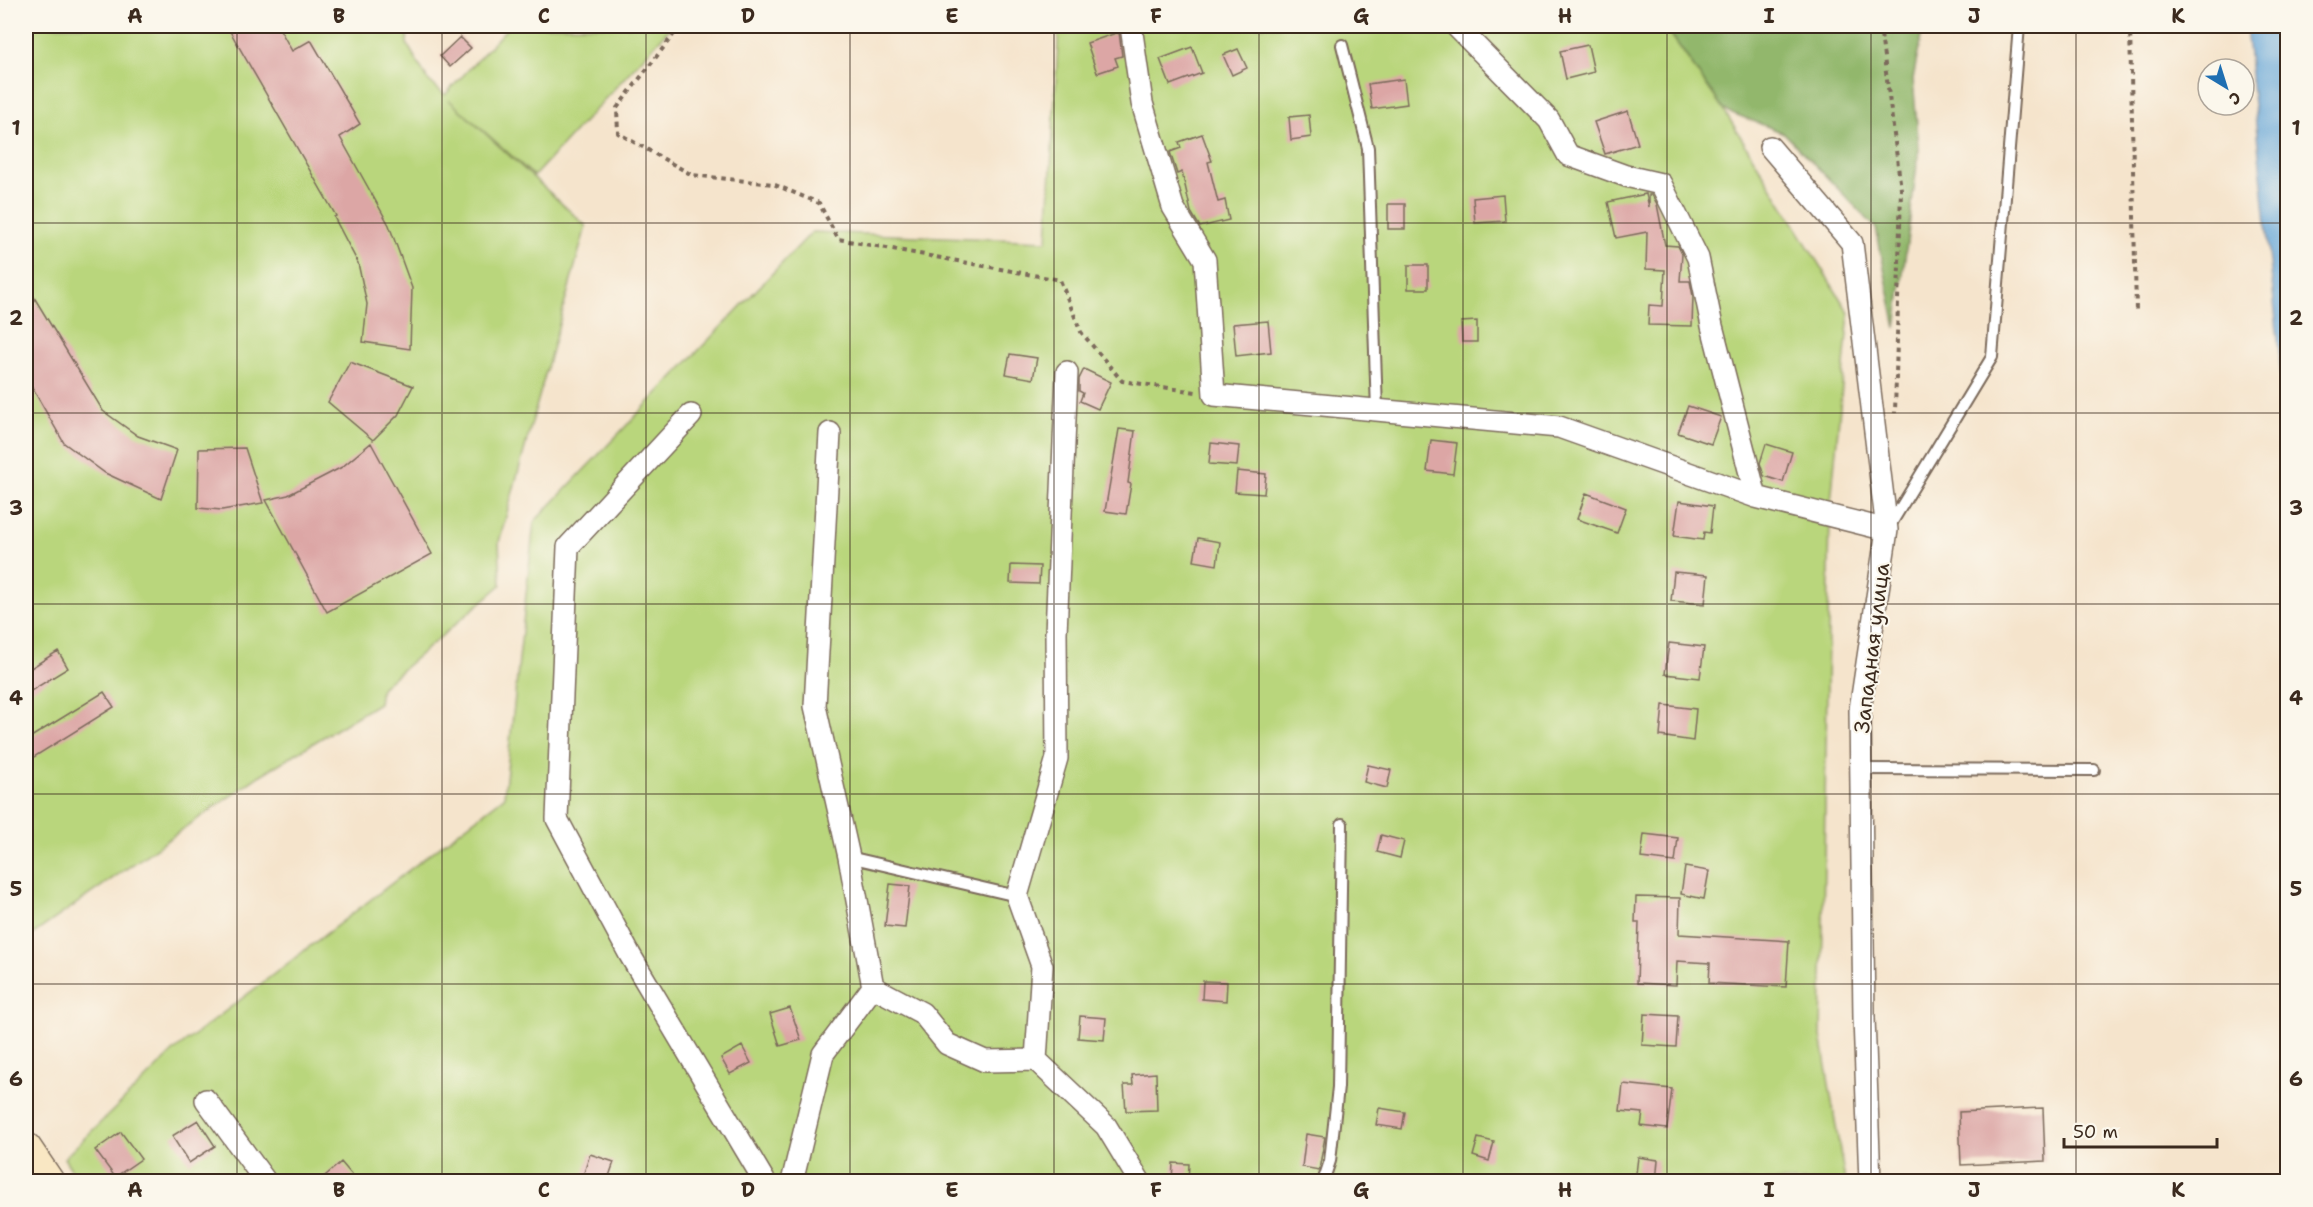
<svg xmlns="http://www.w3.org/2000/svg" width="2313" height="1207" font-family="'Shantell Sans',sans-serif">
	<style>
		.green { fill: #b9d67c; stroke: #7a804d; stroke-width: 1.5 }
		.forest { fill: #92b76c; stroke: #667045; stroke-width: 1.5 }
		.water { fill: #64a4d7; stroke: #50677a; stroke-width: 1.5 }
		.building { fill: #dca6a5 }
		.lines { fill: none; stroke-linecap: round; stroke-linejoin: round }
		.lane-casing { stroke: #7c6b5b; stroke-width: 14 }
		.street-casing { stroke: #7c6b5b; stroke-width: 24 }
		.secondary-casing { stroke: #7c6b5b; stroke-width: 33 }
		.path { stroke: #7c6b5b; stroke-width: 4; stroke-dasharray: 4.5 4.5; stroke-linecap: butt }
		.lane { stroke: #fff; stroke-width: 10 }
		.street { stroke: #fff; stroke-width: 21 }
		.secondary { stroke: #f9e7c3; stroke-width: 30 }
		.grid { fill: none; stroke: #3b2a1e; stroke-width: 1.5; stroke-opacity: 0.55 }
		.labels { text-anchor: middle; dominant-baseline: central; stroke-width: 4.5; stroke-linejoin: round; paint-order: stroke }
		.street-label { font-size: 21px; fill: #3b2a1e; stroke: #fbf7ec }
		.neatline { fill: none; stroke: #3b2a1e; stroke-width: 2 }
		.grid-label { font-size: 20px; text-anchor: middle; font-weight: bold; fill: #3b2a1e }
	</style>
	<rect width="100%" height="100%" fill="#fbf7ec"/>
	<filter id="ink" filterUnits="userSpaceOnUse"><feTurbulence type="fractalNoise" baseFrequency=".0167" numOctaves="2"/><feDisplacementMap in="SourceGraphic" scale="12" xChannelSelector="R" yChannelSelector="G"/><feConvolveMatrix kernelMatrix="1 2 1 2 8 2 1 2 1" color-interpolation-filters="sRGB"/></filter>
	<filter id="wash" filterUnits="userSpaceOnUse"><feTurbulence type="fractalNoise" baseFrequency=".008" numOctaves="4" result="noise"/><feDisplacementMap in="SourceGraphic" scale="24" xChannelSelector="R" yChannelSelector="G"/><feGaussianBlur stdDeviation="1.35" result="paint"/><feColorMatrix in="noise" values="0 0 0 0 0 0 0 0 0 0 0 0 0 0 0 0 0 1.4 0 .05"/><feComposite in="paint" operator="in"/></filter>
	<g filter="url(#wash)">
		<rect width="100%" height="100%" fill="#f5e4cc"/>
		<!-- green -->
		<path class="green" d="M26 26H408L407 44 428 80 445 95 509 26H672L534 176 449 100 586 226 499 542 501 585 381 688 379 703 259 776 26 939Z
			M1059 26H1665L1724 110 1849 313 1830 512 1821 1036 1845 1181 79 1182 64 1158 175 1050 504 797 534 522 812 232 1047 241Z"/>
		<!-- forest -->
		<path class="forest" d="M1665 26H1923L1913 79 1919 149 1896 328 1876 228 1784 133 1724 110Z"/>
		<!-- water -->
		<path class="water" d="M2246 26H2287V430Z"/>
		<g id="blocks">
			<!-- building -->
			<path class="building" d="M227 26H278L292 51 311 40 360 124 340 137 389 225 412 288 410 349 363 342 367 304 358 263 334 217 336 216Z
				M1119 32 1122 56 1115 58 1118 66 1097 73 1087 43Z
				M460 37 471 48 450 67 440 56Z
				M1588 45 1594 72 1566 79 1560 51Z
				M1192 47 1202 73 1170 85 1160 59Z
				M1238 49 1247 68 1232 75 1223 55Z
				M1404 79 1407 104 1372 109 1368 84Z
				M1628 111 1638 144 1605 154 1594 122Z
				M1309 115 1311 137 1291 140 1289 117Z
				M1202 134 1212 161 1208 162 1218 202 1225 200 1229 220 1200 227 1191 212 1182 172 1177 174 1170 152 1181 148 1179 142Z
				M1646 194 1649 207V195H1652L1657 204 1665 245 1678 246 1682 254 1680 281H1690L1693 296 1692 326 1648 325 1649 305 1663 306 1665 270 1646 269 1647 232 1616 238 1608 202Z
				M1503 195 1505 221 1475 223 1473 198Z
				M1388 204H1405V229H1388Z
				M1408 265H1428V289H1408Z
				M26 284 103 411 138 436 177 450 161 499 105 473 64 443 26 377Z
				M1268 321 1271 352 1236 356 1233 324Z
				M1477 321V342H1462L1461 322Z
				M1010 354 1037 358 1033 379 1006 374Z
				M350 362 413 386 398 415 373 440 328 402Z
				M1084 369 1111 382 1098 409 1080 401 1083 393 1079 391V379Z
				M1688 406 1721 417 1711 444 1678 433Z
				M1119 429 1135 431 1128 483 1131 484 1126 514 1105 511Z
				M1431 440 1457 443 1453 474 1427 471Z
				M371 443 432 554 327 612 266 500 288 495 342 467Z
				M1211 443 1239 446 1237 466 1209 464Z
				M1766 444 1792 452 1783 482 1764 476 1760 463Z
				M245 448 263 503 222 510 198 508 199 449Z
				M1237 471 1266 474 1264 494 1235 492Z
				M1586 493 1626 508 1617 533 1577 519Z
				M1679 501 1713 506 1710 533 1704 532 1703 540 1674 536Z
				M1198 538 1220 542 1217 565 1194 561Z
				M1011 565 1040 566 1039 584 1010 583Z
				M1674 572 1708 575 1705 604 1671 601Z
				M1669 643 1704 647 1700 678 1665 674Z
				M58 651 68 668 26 694V671Z
				M104 692 114 707 26 762V740Z
				M1663 705 1696 709 1693 741 1660 736Z
				M1368 765 1391 770 1387 788 1364 782Z
				M1644 834 1678 838 1675 862 1641 858Z
				M1381 835 1404 841 1400 858 1377 852Z
				M1685 867 1709 871 1704 899 1681 894Z
				M890 884 910 886 905 928 885 926Z
				M1636 897 1680 898 1679 934 1789 941 1786 987 1709 983 1710 963 1677 961 1676 985 1637 983 1639 922H1635Z
				M1203 981 1227 982 1226 1001 1202 999Z
				M790 1008 801 1040 780 1046 770 1014Z
				M1644 1014 1678 1016 1676 1047 1642 1045Z
				M1080 1016 1106 1018 1104 1040 1078 1038Z
				M742 1046 751 1063 730 1074 721 1058Z
				M1156 1073 1157 1110 1126 1111 1124 1085H1133L1132 1075Z
				M1623 1084 1672 1089 1667 1129 1641 1126 1643 1113 1620 1111Z
				M1379 1108 1405 1112 1402 1129 1376 1125Z
				M2043 1108 2045 1161 1961 1165 1959 1112Z
				M198 1120 215 1146 189 1163 172 1136Z
				M121 1132 141 1159 115 1177 95 1150Z
				M1306 1134 1325 1137 1319 1170 1302 1167Z
				M1478 1138 1494 1142 1489 1161 1473 1156Z
				M590 1154 614 1162 607 1182H581Z
				M1638 1157 1658 1160 1656 1182H1635Z
				M341 1162 358 1182H318Z
				M1173 1163 1189 1164 1188 1182H1172Z"/>
		</g>
	</g>
	<g filter="url(#ink)">
		<use href="#blocks" fill-opacity="0" stroke="#7c6b5b" stroke-width="1.5"/>
		<g class="lines">
			<!-- lane casing -->
			<g class="lane-casing">
				<path id="lane" d="M1342 45 1368 148 1377 410
					M1889 527 1992 357 2019 26
					M1861 769 2094 770
					M849 857 1017 896
					M1323 1182 1330 1161 1338 1087 1342 824"/>
			</g>
			<!-- street casing -->
			<g class="street-casing">
				<path id="street" d="M1131 26 1142 103 1173 207 1205 260 1214 395 1559 427 1756 497 1887 530
					M1456 26 1549 120 1568 155 1626 176 1661 184 1698 258 1712 326 1756 497
					M1770 147 1852 243 1887 530 1860 710 1864 1018 1870 1182
					M1067 372 1056 633 1057 758 1017 896 1042 966 1036 1060 1106 1126 1140 1182
					M691 415 568 547 557 819 630 955 765 1182
					M830 433 815 706 849 857 873 987 922 1013 947 1044 985 1061 1036 1060
					M206 1100 266 1182
					M792 1182 823 1054 873 987"/>
			</g>
			<!-- secondary casing -->
			<g class="secondary-casing">
				<path id="secondary" d="M26 1148 49 1182"/>
			</g>
			<!-- path -->
			<path class="path" d="M680 26 617 108 618 133 692 175 773 184 819 203 838 239 1060 280 1081 332 1122 381 1196 392
				M1880 26 1901 189 1895 413
				M2130 26 2136 312"/>
			<!-- lane -->
			<use href="#lane" class="lane"/>
			<!-- street -->
			<use href="#street" class="street"/>
			<!-- secondary -->
			<use href="#secondary" class="secondary"/>
		</g>
	</g>
	<!-- grid -->
	<path class="grid" d="M237 26V1182M442 26V1182M646 26V1182M850 26V1182M1054 26V1182M1259 26V1182M1463 26V1182M1667 26V1182M1871 26V1182M2076 26V1182M26 223H2288M26 413H2288M26 604H2288M26 794H2288M26 984H2288"/>
	<g class="labels">
		<!-- street labels -->
		<g class="street-label">
			<text transform="translate(1872 648) rotate(-83)">Западная улица</text>
		</g>
	</g>
	<!-- margin -->
	<rect width="2313" height="1207" fill="none" stroke="#fbf7ec" stroke-width="66"/>
	<!-- north arrow -->
	<g transform="translate(2226 87) rotate(142)"><circle r="28" fill="#fbf7ec" stroke="#aea59a" stroke-width="1.5"/>
	<path d="M0-4.5L10 22L0 15L-10 22Z" fill="#1f6fb2"/>
	<text y="-9" font-size="16" font-weight="bold" text-anchor="middle" fill="#3b2a1e">С</text>
	</g>
	<!-- scale -->
	<path d="M2064 1138v9h153v-9" fill="none" stroke="#3b2a1e" stroke-width="3"/>
	<text x="2073" y="1138" font-size="18" fill="#3b2a1e" stroke="#fbf7ec" stroke-width="4.5" paint-order="stroke">50 m</text>
	<rect x="33" y="33" width="2247" height="1141" class="neatline"/>
	<g class="grid-label">
		<text x="135" y="23">A</text>
		<text x="339" y="23">B</text>
		<text x="544" y="23">C</text>
		<text x="748" y="23">D</text>
		<text x="952" y="23">E</text>
		<text x="1156" y="23">F</text>
		<text x="1361" y="23">G</text>
		<text x="1565" y="23">H</text>
		<text x="1769" y="23">I</text>
		<text x="1974" y="23">J</text>
		<text x="2178" y="23">K</text>
		<text x="16" y="135">1</text>
		<text x="2296" y="135">1</text>
		<text x="16" y="325">2</text>
		<text x="2296" y="325">2</text>
		<text x="16" y="515">3</text>
		<text x="2296" y="515">3</text>
		<text x="16" y="705">4</text>
		<text x="2296" y="705">4</text>
		<text x="16" y="896">5</text>
		<text x="2296" y="896">5</text>
		<text x="16" y="1086">6</text>
		<text x="2296" y="1086">6</text>
		<text x="135" y="1197">A</text>
		<text x="339" y="1197">B</text>
		<text x="544" y="1197">C</text>
		<text x="748" y="1197">D</text>
		<text x="952" y="1197">E</text>
		<text x="1156" y="1197">F</text>
		<text x="1361" y="1197">G</text>
		<text x="1565" y="1197">H</text>
		<text x="1769" y="1197">I</text>
		<text x="1974" y="1197">J</text>
		<text x="2178" y="1197">K</text>
	</g>
</svg>
